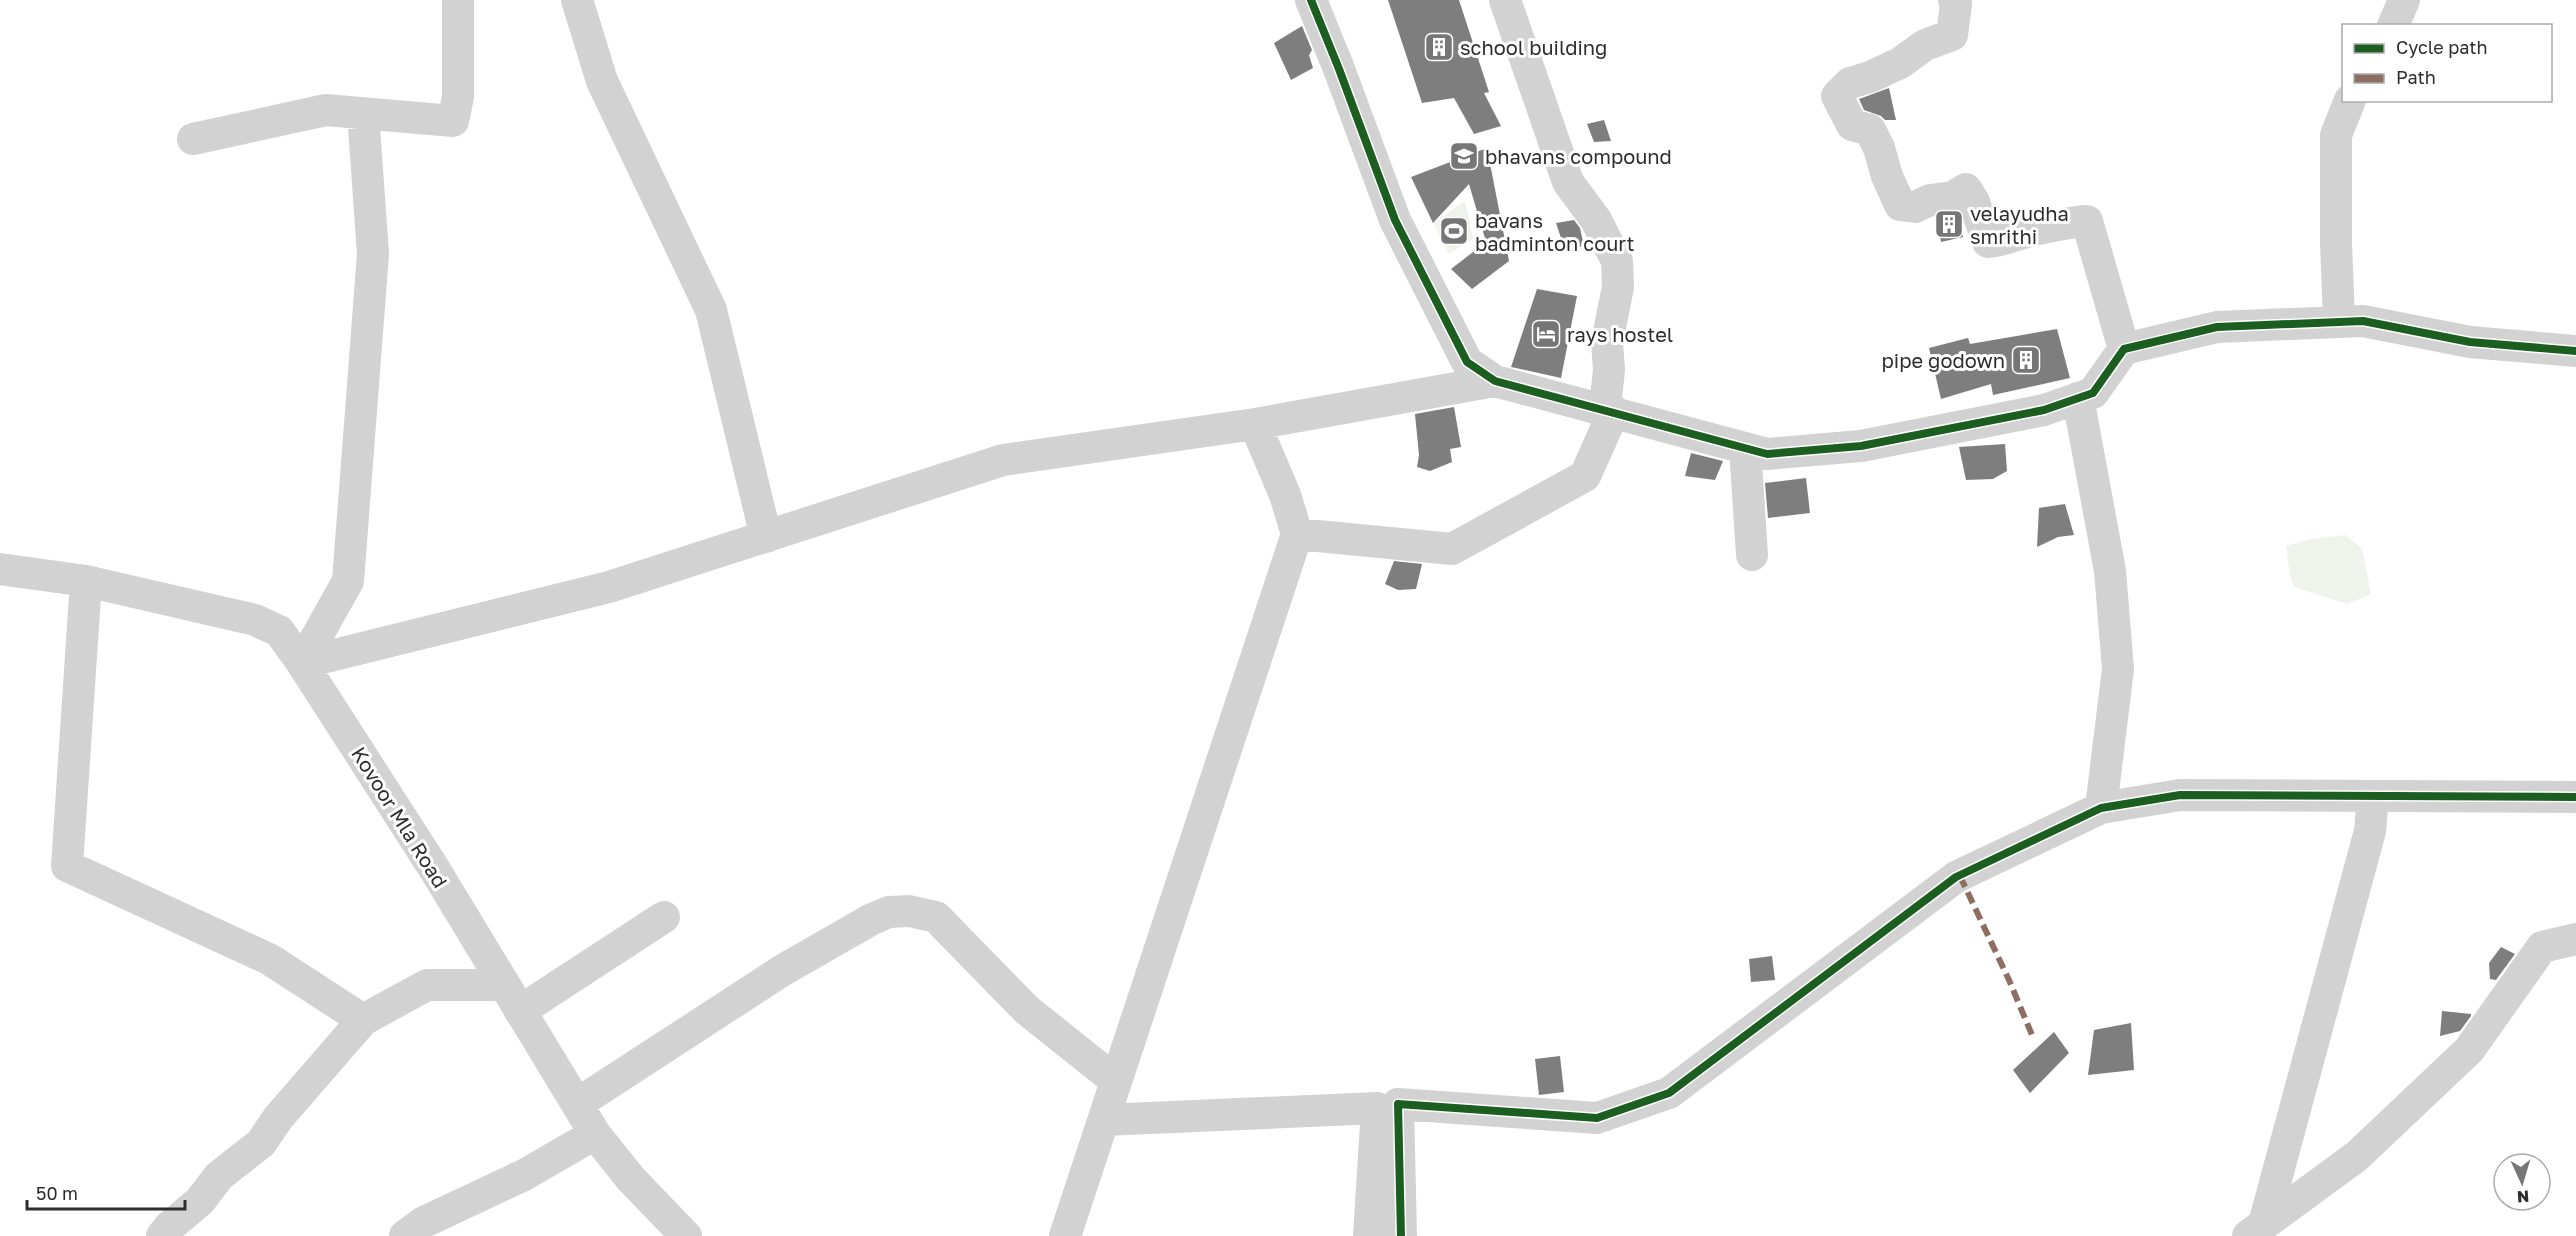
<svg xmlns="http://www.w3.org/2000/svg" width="2576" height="1236" font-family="'Golos Text',sans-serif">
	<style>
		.green { fill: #eff3eb }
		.building { fill: #7e7e7e }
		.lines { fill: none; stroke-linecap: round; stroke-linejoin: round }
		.minor { stroke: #d2d2d2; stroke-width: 32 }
		.quiet { stroke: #8d6e63; stroke-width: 6; stroke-dasharray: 12 6; stroke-linecap: butt }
		.cycleway-casing { stroke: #fff; stroke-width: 11 }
		.cycleway { stroke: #1b5e20; stroke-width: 8 }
		.labels { text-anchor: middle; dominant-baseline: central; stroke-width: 6; stroke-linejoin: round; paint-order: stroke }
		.poi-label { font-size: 20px; fill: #2d2d2d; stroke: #fff; text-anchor: start }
		.street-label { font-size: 20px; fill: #2d2d2d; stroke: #fff }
	</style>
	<rect width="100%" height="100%" fill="#fff"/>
	<!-- green -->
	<path class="green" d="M1465 201 1473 239 1449 254 1433 223Z
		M2346 535 2362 549 2371 594 2347 604 2294 587 2290 576 2286 546 2310 539Z"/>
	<!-- building -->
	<path class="building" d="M1388 0H1459L1489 92 1484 93 1501 126 1474 134 1454 98 1422 103Z
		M1302 26 1312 50 1309 55 1313 68 1291 80 1274 43Z
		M1889 88 1896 120H1885L1881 116 1864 110 1859 99Z
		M1604 120 1611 141 1594 142 1587 124Z
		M1487 148 1509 261 1472 289 1451 269 1486 242 1469 184 1433 223 1411 177Z
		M1958 214 1963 237 1941 242 1937 217Z
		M1574 220 1580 228 1584 246 1565 250 1556 223Z
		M1537 289 1577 296 1561 378 1511 367Z
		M2057 329 2070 378 1993 395 1991 384 1941 399 1929 348 1968 338 1970 344Z
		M1454 407 1461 447 1450 449 1452 462 1430 471 1417 467 1419 455 1415 414Z
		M2005 444 2007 471 1993 479 1966 480 1959 447Z
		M1691 453 1723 461 1715 480 1685 476Z
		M1806 478 1810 513 1768 518 1765 483Z
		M2065 504 2074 535 2058 537 2037 547 2039 508Z
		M1394 561 1422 564 1416 589 1398 590 1385 584Z
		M2501 947 2515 954 2496 980 2490 979 2489 963Z
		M1772 956 1775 980 1751 982 1749 959Z
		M2442 1011 2471 1014V1016L2460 1031 2440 1036Z
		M2131 1023 2134 1070 2088 1075 2094 1030Z
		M2054 1032 2069 1053 2030 1093 2013 1070Z
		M1560 1056 1564 1092 1539 1095 1535 1059Z"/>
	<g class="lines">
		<!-- minor -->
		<path class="minor" d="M577 0 602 81 711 310 766 537
			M1311 0 1339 69 1395 220 1467 362 1495 381 1767 454 1861 446 2044 410 2093 393 2124 349 2217 327 2363 321 2470 342 2576 351
			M1505 0 1568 182 1596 220 1617 261 1618 287 1607 342 1609 370 1606 398 1601 408
			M1954 0 1956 4 1952 35 1925 45 1900 63 1870 77 1850 83 1837 96 1852 125 1870 130 1879 148 1887 176 1900 205 1915 207 1930 200 1953 197 1966 189 1974 202 1988 242C2003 241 2015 235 2030 231 2048 227 2068 222 2087 221L2124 349
			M2393 26 2404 0
			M193 139 326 110 453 121 458 97V0
			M2339 321 2336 242V135L2350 100
			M2078 398 2110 571 2118 669 2101 808
			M1255 424 1495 381
			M1745 448 1752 555
			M0 569 86 581 255 620 279 631 302 663 435 870 595 1134 631 1179 686 1236
			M86 581 67 866 269 959 363 1020 278 1118 261 1143 219 1176 200 1201 169 1227 162 1236
			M302 663 609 587 1003 460 1255 424 1285 495 1297 534
			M302 663 348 581 373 254 363 113
			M520 1011 664 917
			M363 1020 427 985H504
			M577 1104 783 970 872 919 889 912 909 911 936 917 1027 1010 1116 1081
			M1104 1120 1377 1108 1369 1236
			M2264 1224 2370 831 2373 796
			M405 1236 424 1222 524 1175 595 1134
			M1065 1236 1297 534 1452 549 1585 476 1614 411
			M1401 1236 1398 1104 1597 1118 1669 1093 1956 877 2101 808 2180 795 2576 797
			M2248 1236 2357 1156 2469 1050 2542 947 2576 939"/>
		<!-- quiet -->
		<path class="quiet" d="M1960 876 2009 980 2032 1035"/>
		<!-- cycleway casing -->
		<g class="cycleway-casing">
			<path id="cycleway" d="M1311 0 1339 69 1395 220 1467 362 1495 381 1767 454 1861 446 2044 410 2093 393 2124 349 2217 327 2363 321 2470 342 2576 351
				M1401 1236 1398 1104 1597 1118 1669 1093 1956 877 2101 808 2180 795 2576 797"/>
		</g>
		<!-- cycleway -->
		<use href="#cycleway" class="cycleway"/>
	</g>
	<!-- icons -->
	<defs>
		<g id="building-square" transform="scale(1.5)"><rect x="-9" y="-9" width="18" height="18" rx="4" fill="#767676" stroke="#fff"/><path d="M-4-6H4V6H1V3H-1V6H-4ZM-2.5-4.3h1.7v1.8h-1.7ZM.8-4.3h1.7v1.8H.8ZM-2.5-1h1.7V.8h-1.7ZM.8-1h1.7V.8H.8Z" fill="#fff"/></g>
		<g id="school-square" transform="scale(1.5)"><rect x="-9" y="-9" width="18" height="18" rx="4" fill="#767676" stroke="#fff"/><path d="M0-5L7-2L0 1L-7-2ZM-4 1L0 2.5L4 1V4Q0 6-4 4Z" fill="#fff"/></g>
		<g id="stadium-square" transform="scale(1.5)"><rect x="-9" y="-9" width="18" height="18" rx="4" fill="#767676" stroke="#fff"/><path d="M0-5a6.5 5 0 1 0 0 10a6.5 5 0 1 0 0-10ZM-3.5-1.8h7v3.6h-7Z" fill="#fff"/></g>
		<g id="hotel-square" transform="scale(1.5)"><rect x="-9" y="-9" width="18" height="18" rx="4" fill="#767676" stroke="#fff"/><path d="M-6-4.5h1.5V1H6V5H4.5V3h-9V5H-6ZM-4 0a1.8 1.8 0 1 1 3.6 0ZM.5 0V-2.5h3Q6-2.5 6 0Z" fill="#fff"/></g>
	</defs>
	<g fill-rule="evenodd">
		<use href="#building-square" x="1439" y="47"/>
		<use href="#school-square" x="1464" y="156"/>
		<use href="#building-square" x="1949" y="224"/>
		<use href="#stadium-square" x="1454" y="231"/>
		<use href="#hotel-square" x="1546" y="334"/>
		<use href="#building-square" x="2026" y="360"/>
	</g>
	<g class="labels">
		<!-- poi labels -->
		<g class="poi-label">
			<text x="1460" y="47">school building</text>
			<text x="1485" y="156">bhavans compound</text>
			<text x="1970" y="213">velayudha<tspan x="1970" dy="23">smrithi</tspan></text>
			<text x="1475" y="220">bavans<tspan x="1475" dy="23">badminton court</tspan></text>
			<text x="1567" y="334">rays hostel</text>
			<text x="2005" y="360" text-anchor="end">pipe godown</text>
		</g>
		<!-- street labels -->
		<g class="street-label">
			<text transform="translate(400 817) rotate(58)">Kovoor Mla Road</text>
		</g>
	</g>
	<!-- legend -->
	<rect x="2342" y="24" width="210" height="78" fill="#ffffff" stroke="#ababab" stroke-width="1.5"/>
	<rect x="2354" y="44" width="30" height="9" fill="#1b5e20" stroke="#ababab" stroke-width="1.5"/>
	<text x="2396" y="54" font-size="18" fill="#2d2d2d">Cycle path</text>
	<rect x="2354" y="74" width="30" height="9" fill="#8d6e63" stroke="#ababab" stroke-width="1.5"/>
	<text x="2396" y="84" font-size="18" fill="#2d2d2d">Path</text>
	<!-- north arrow -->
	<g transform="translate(2522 1182) rotate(176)"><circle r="28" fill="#ffffff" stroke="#ababab" stroke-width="1.5"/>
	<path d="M0-4.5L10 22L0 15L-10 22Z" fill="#767676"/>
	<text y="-9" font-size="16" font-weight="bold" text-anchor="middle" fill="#2d2d2d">N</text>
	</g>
	<!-- scale -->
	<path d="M27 1200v9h158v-9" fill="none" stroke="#2d2d2d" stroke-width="3"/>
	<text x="36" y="1200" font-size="18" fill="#2d2d2d" stroke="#ffffff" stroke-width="4.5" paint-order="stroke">50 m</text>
</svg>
